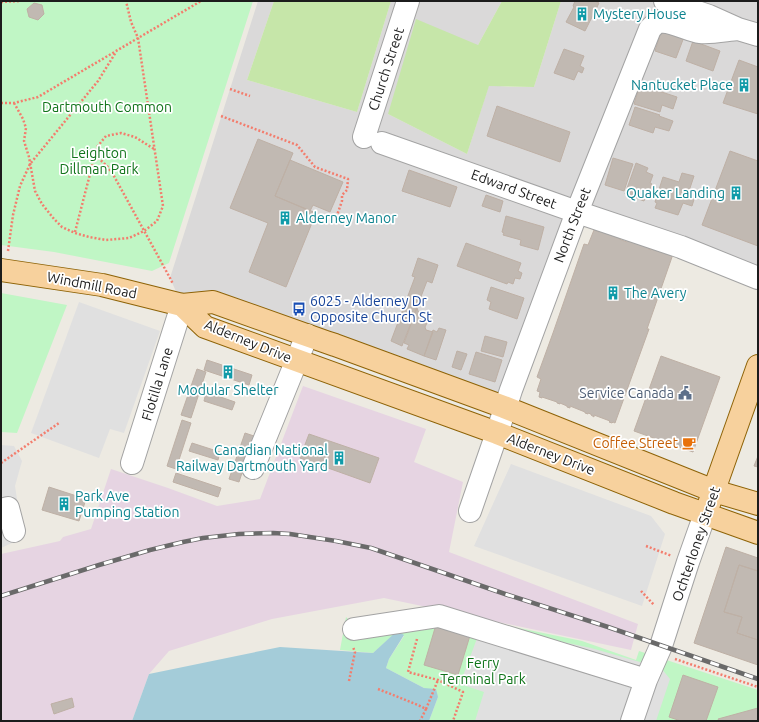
<svg xmlns="http://www.w3.org/2000/svg" width="759" height="722" font-family="Ubuntu,sans-serif">
	<style>
		.residential { fill: #dad9d9 }
		.industrial { fill: #e6d4e2 }
		.grass { fill: #c6e6a9 }
		.park { fill: #c0f6c5 }
		.parking { fill: #e0e0e0 }
		.water { fill: #a4ccd9 }
		.building { fill: #c1b9b2; stroke: #beb0a5 }
		.lines { fill: none; stroke-linecap: round; stroke-linejoin: round }
		.minor-casing { stroke: #a3a3a3; stroke-width: 24 }
		.major-casing { stroke: #8e6307; stroke-width: 24 }
		.path { stroke: #f37d6d; stroke-width: 2.5; stroke-dasharray: 2 2; stroke-linecap: butt }
		.minor { stroke: #fff; stroke-width: 22 }
		.major { stroke: #f7d19d; stroke-width: 22 }
		.rail-casing { stroke: #6a6a6a; stroke-width: 4.5 }
		.rail { stroke: #fff; stroke-width: 3; stroke-dasharray: 9; stroke-linecap: butt }
		.labels { text-anchor: middle; dominant-baseline: central; stroke-width: 3.5; stroke-linejoin: round; paint-order: stroke }
		.culture-label { font-size: 14px; fill: #0d838f; stroke: #fff; text-anchor: start }
		.street-label { font-size: 14px; fill: #1c1c1c; stroke: #fff }
		.park-label { font-size: 14px; fill: #10741a; stroke: #fff }
		.transit-label { font-size: 14px; fill: #164399; stroke: #fff; text-anchor: start }
		.service-label { font-size: 14px; fill: #4e5e75; stroke: #fff; text-anchor: end }
		.food-label { font-size: 14px; fill: #c56008; stroke: #fff; text-anchor: end }
	</style>
	<rect width="100%" height="100%" fill="#edeae2"/>
	<!-- residential -->
	<path class="residential" d="M258 1H274L247 80 357 112 391 1H502L478 45 388 114 467 154 489 85 510 87H534L561 1H758V278L577 212 504 407 335 345 182 305 170 278Z"/>
	<!-- industrial -->
	<path class="industrial" d="M303 386 426 429 414 462 463 482 449 552 638 624 631 650 384 598 272 619 169 651 149 674 132 721H1V554L60 541 63 537 91 529 111 469 168 488 217 506 260 499Z"/>
	<!-- grass -->
	<path class="grass" d="M274 1H391L357 112 247 80Z
		M502 1H561L534 87 489 86 467 154 388 114 416 19 478 45Z"/>
	<!-- park -->
	<path class="park" d="M1 1H253L169 263 152 271 54 252 1 245Z
		M1 293 67 305 17 433 1 432Z
		M346 617 351 622 480 620 582 641 636 660 639 651 758 690V721H429L438 697 424 688 386 668 389 659 404 636 397 632 373 653 340 650Z"/>
	<!-- parking -->
	<path class="parking" d="M79 302 160 331 124 433 110 429 99 458 31 433Z
		M1 445 14 446 22 461 15 486 23 538 1 548Z
		M511 464 651 516 665 534 642 606 474 546Z
		M482 625 591 648 661 668 670 679 656 721H475L484 692 460 684Z"/>
	<!-- water -->
	<path class="water" d="M397 631 404 635 389 659 386 668 424 688 436 689 438 697 429 721H132L149 674 280 647 373 653Z"/>
	<!-- building -->
	<path class="building" d="M575 1H595L599 3 585 31 566 22 574 7 573 6Z
		M34 3 42 5 44 14 38 20 29 17 27 9Z
		M662 29 684 37 676 58 655 51Z
		M693 41 720 51 713 71 686 61Z
		M564 49 584 56 580 66 584 68 582 73 578 71 574 80 554 73Z
		M739 60 758 67V114L723 103Z
		M640 85 677 97 673 109 662 105 660 112 634 104Z
		M497 106 570 132 560 162 487 136Z
		M635 107 660 115 659 116 673 121 669 131 655 127 653 133 629 125Z
		M258 139 293 153 275 196 316 213 286 287 249 272 268 223 230 208Z
		M730 151 758 161V246L702 225Z
		M613 158 633 164 624 191 605 185Z
		M290 160 343 182 330 212 313 205 310 211 275 196Z
		M636 163 648 168 646 172 653 175 650 183 652 184 649 191H648L644 201 625 194Z
		M409 170 457 187 450 207 402 191Z
		M682 173 694 176 689 191 696 193 692 206 683 203 678 215 655 208 657 203 655 202 663 177 679 182Z
		M486 195 503 201 500 212 482 206Z
		M506 216 544 227 538 250 520 245 521 240 503 235 504 233 502 232Z
		M594 230 599 232V230L619 237V239L627 242 628 240 649 248 648 249 651 250V249L672 256V257L647 329H649L615 423 613 422 612 423 609 422 610 421 594 415V417L591 415V414L588 413V414L585 413V412L570 406V408L567 407V406L560 403V404L557 403V402L542 397V398L539 397 540 392 537 391 541 379 537 377 553 333 584 244 588 245Z
		M466 243 521 263 518 271 522 273 520 279 515 278 513 284 508 282 507 284 457 266Z
		M418 258 438 265 432 283 427 281 402 346 391 341 415 277 412 276Z
		M491 287 524 298 517 319 489 309 491 302 487 300Z
		M417 308 422 321 427 323 425 327 426 330 433 332 424 356 407 349 409 345 404 343Z
		M439 328 446 330 436 360 424 356 433 330 437 332Z
		M485 336 507 342 503 357 481 351Z
		M457 351 467 354 461 370 452 367Z
		M476 352 502 360 495 382 469 374Z
		M661 356 720 377 693 452 634 431Z
		M207 360 252 375 249 385 204 370Z
		M197 369 206 372 191 418 181 415Z
		M206 392 235 402 232 410 204 401Z
		M182 420 191 423 176 469 167 466Z
		M245 433 254 436 239 482 229 479Z
		M309 434 379 458 370 483 300 458Z
		M192 443 220 452 218 460 189 451Z
		M758 456V467L754 466Z
		M176 473 221 488 218 497 173 482Z
		M49 487 86 499 79 521 42 510Z
		M726 547 758 558V571L739 565 724 612 742 617 737 633 758 640V665L694 643Z
		M739 565 758 571V570V640L737 633 742 617 724 612Z
		M438 618 472 629 458 675 424 665Z
		M683 675 718 687 706 721H681L669 717Z
		M72 698 74 707 54 714 51 704Z
		M758 708V721H719L718 719Z"/>
	<g class="lines">
		<!-- minor casing -->
		<g class="minor-casing">
			<path id="minor" d="M665 1 709 16 738 29 758 35
				M364 137 408 1
				M382 143 577 212 681 247 758 278
				M132 463 182 305
				M253 468 307 335
				M1 510 8 508 14 531
				M470 511 497 433 511 390 577 212 650 29C653 26 656 22 660 22 671 20 689 31 700 32 713 33 726 30 738 29
				M354 629 439 616 646 680
				M632 721 646 680 661 646 688 562 705 514"/>
		</g>
		<!-- major casing -->
		<g class="major-casing">
			<path id="major" d="M1 270 102 285 182 305 213 302 326 342 335 345 504 407 714 491 758 504
				M182 305 205 327 497 433 674 503 758 533
				M709 504 758 366"/>
		</g>
		<!-- path -->
		<path class="path" d="M1 2 21 1
			M230 89 250 96
			M1 103H14L38 97 201 1
			M14 103 23 119 26 128 24 141 29 157 35 191 42 204 54 219 62 227 75 233 89 237 106 240 129 238 144 231 157 221 163 206 138 38 131 22 126 1
			M221 116 297 145 315 167 348 179 347 190 342 195V201L336 218
			M95 155 107 166 114 176 170 278 173 284
			M75 232 97 147 106 136 121 133 135 137 154 149
			M8 251 13 215 20 186 30 164 98 81 116 52
			M1 463 59 423
			M646 546 672 556
			M641 591 654 605
			M417 639 408 672 438 680 463 692 453 721
			M675 659 758 687
			M349 681 355 652 353 647
			M378 689 418 705 426 709 420 721
			M426 709 438 680"/>
		<!-- minor -->
		<use href="#minor" class="minor"/>
		<!-- major -->
		<use href="#major" class="major"/>
		<!-- rail casing -->
		<g class="rail-casing">
			<path id="rail" d="M1 596 99 565 150 550 183 542 203 538 239 534 273 533 290 534 336 541 371 548 508 595 608 627 758 679"/>
		</g>
		<!-- rail -->
		<use href="#rail" class="rail"/>
	</g>
	<!-- icons -->
	<defs>
		<g id="building-bare" transform="scale(1.08)"><path d="M-4-6H4V6H1V3H-1V6H-4ZM-2.5-4.3h1.7v1.8h-1.7ZM.8-4.3h1.7v1.8H.8ZM-2.5-1h1.7V.8h-1.7ZM.8-1h1.7V.8H.8Z" fill="#0f9aa8" stroke="#fff" stroke-width="2.5" paint-order="stroke"/></g>
		<g id="bus-bare" transform="scale(1.08)"><path d="M-5-6H5V4H4V6H2V4H-2V6H-4V4H-5ZM-3.5-4V0h7V-4ZM-3.5 1.2v1.5H-2V1.2ZM2 1.2v1.5H3.5V1.2Z" fill="#1a4fb4" stroke="#fff" stroke-width="2.5" paint-order="stroke"/></g>
		<g id="civic-bare" transform="scale(1.08)"><path d="M-.6-6.5H3V-4.5H.6V-3L4-1V1h2V6H-6V1h2V-1L-.6-3ZM-1.2 2.5V6h2.4V2.5Z" fill="#5c6f8a" stroke="#fff" stroke-width="2.5" paint-order="stroke"/></g>
		<g id="cafe-bare" transform="scale(1.08)"><path d="M-5.5-4.5H6V0H3Q3 3.5 0 3.5H-2.5Q-5.5 3.5-5.5 0ZM3-3.2v2h1.7v-2ZM-6 4.5H4V6H-6Z" fill="#e8710a" stroke="#fff" stroke-width="2.5" paint-order="stroke"/></g>
	</defs>
	<g fill-rule="evenodd">
		<use href="#building-bare" x="582" y="14"/>
		<use href="#building-bare" x="744" y="85"/>
		<use href="#building-bare" x="736" y="193"/>
		<use href="#building-bare" x="285" y="218"/>
		<use href="#building-bare" x="613" y="293"/>
		<use href="#bus-bare" x="299" y="309"/>
		<use href="#building-bare" x="228" y="372"/>
		<use href="#civic-bare" x="685" y="393"/>
		<use href="#cafe-bare" x="689" y="443"/>
		<use href="#building-bare" x="339" y="458"/>
		<use href="#building-bare" x="64" y="504"/>
	</g>
	<g class="labels">
		<!-- culture labels -->
		<g class="culture-label">
			<text x="593" y="14">Mystery House</text>
			<text x="733" y="85" text-anchor="end">Nantucket Place</text>
			<text x="725" y="193" text-anchor="end">Quaker Landing</text>
			<text x="296" y="218">Alderney Manor</text>
			<text x="624" y="293">The Avery</text>
			<text x="228" y="390" text-anchor="middle">Modular Shelter</text>
			<text x="328" y="450" text-anchor="end">Canadian National<tspan x="328" dy="16">Railway Dartmouth Yard</tspan></text>
			<text x="75" y="496">Park Ave<tspan x="75" dy="16">Pumping Station</tspan></text>
		</g>
		<!-- street labels -->
		<g class="street-label">
			<text transform="translate(386 69) rotate(-72)">Church Street</text>
			<text transform="translate(514 189) rotate(20)">Edward Street</text>
			<text transform="translate(572 225) rotate(-69)">North Street</text>
			<text transform="translate(92 285) rotate(11)">Windmill Road</text>
			<text transform="translate(248 341) rotate(22)">Alderney Drive</text>
			<text transform="translate(157 384) rotate(-73)">Flotilla Lane</text>
			<text transform="translate(551 454) rotate(21)">Alderney Drive</text>
			<text transform="translate(696 544) rotate(-71)">Ochterloney Street</text>
		</g>
		<!-- park labels -->
		<g class="park-label">
			<text x="107" y="107">Dartmouth Common</text>
			<text x="99" y="153">Leighton<tspan x="99" dy="16">Dillman Park</tspan></text>
			<text x="483" y="663">Ferry<tspan x="483" dy="16">Terminal Park</tspan></text>
		</g>
		<!-- transit labels -->
		<g class="transit-label">
			<text x="310" y="301">6025 - Alderney Dr<tspan x="310" dy="16">Opposite Church St</tspan></text>
		</g>
		<!-- service labels -->
		<g class="service-label">
			<text x="674" y="393">Service Canada</text>
		</g>
		<!-- food labels -->
		<g class="food-label">
			<text x="678" y="443">Coffee Street</text>
		</g>
	</g>
	<!-- border -->
	<rect width="759" height="722" fill="none" stroke="#1c1c1c" stroke-width="4"/>
</svg>
